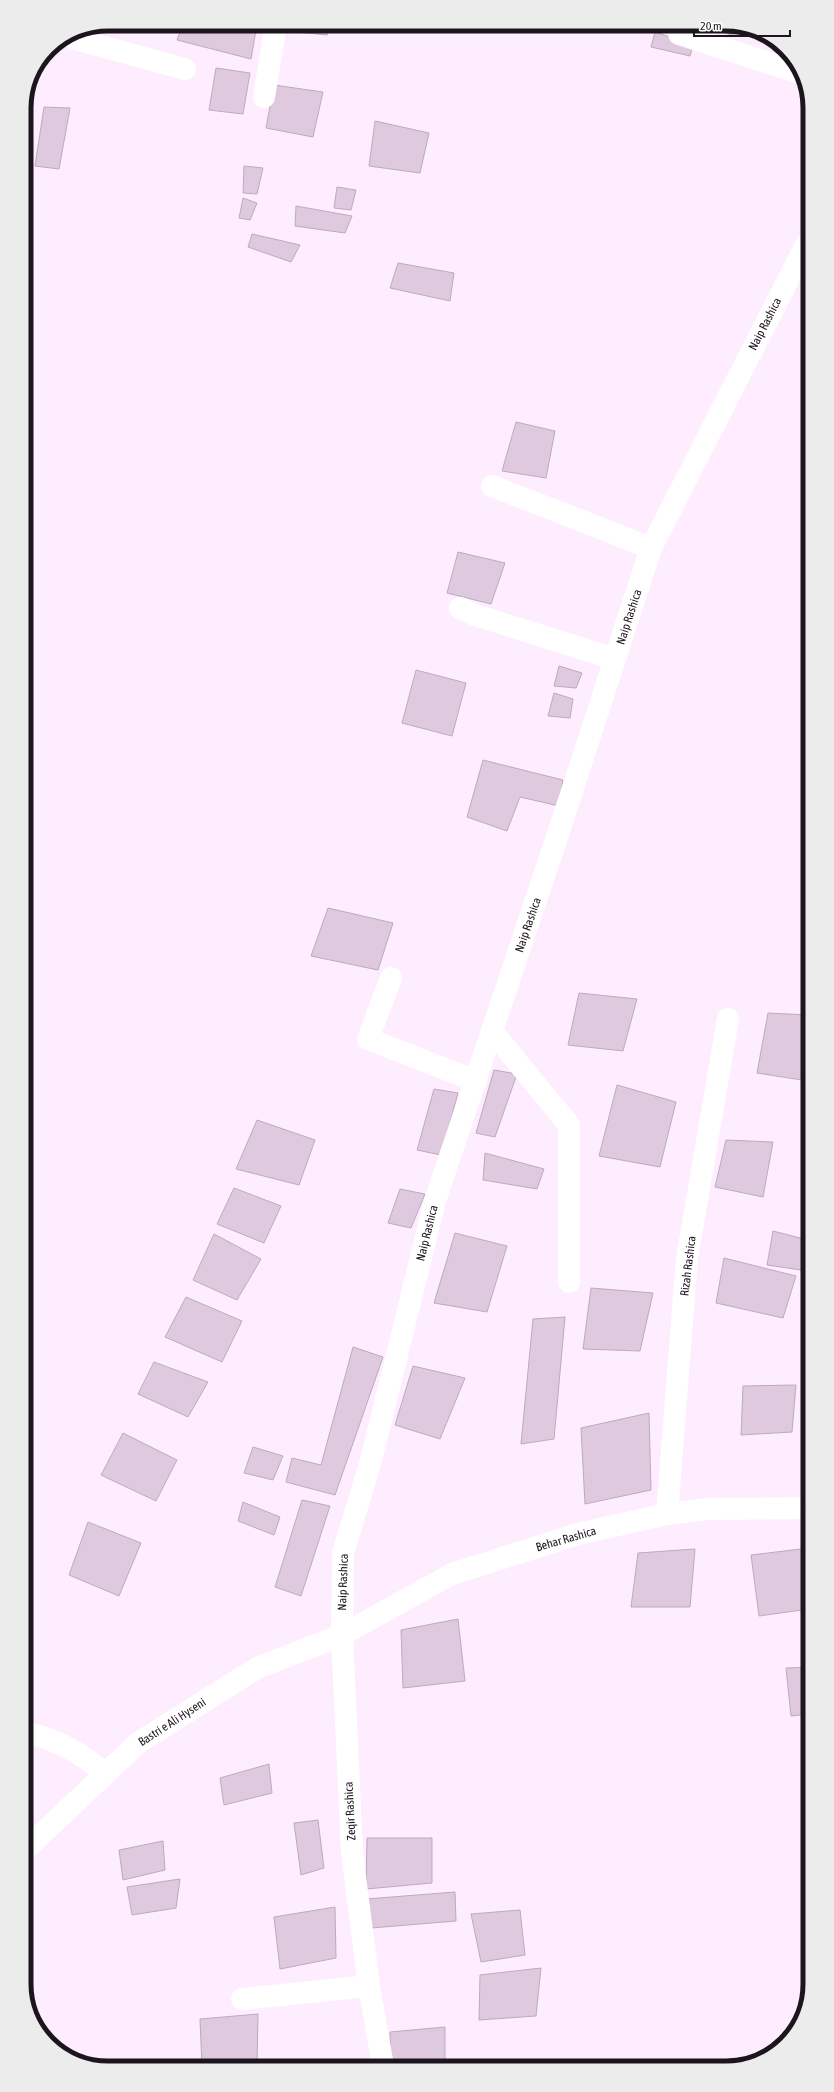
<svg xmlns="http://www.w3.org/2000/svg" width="834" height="2092" font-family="'Asap Condensed',sans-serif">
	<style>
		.building { fill: #dec9de; stroke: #beaabe }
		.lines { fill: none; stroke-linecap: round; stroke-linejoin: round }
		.street { stroke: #fff; stroke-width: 22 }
		.secondary { stroke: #fff; stroke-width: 22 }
		.labels { text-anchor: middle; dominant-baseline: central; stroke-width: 3; stroke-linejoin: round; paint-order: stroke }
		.street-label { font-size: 12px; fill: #1d151d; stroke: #fff }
		.rim { fill: none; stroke: #1d151d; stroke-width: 5 }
	</style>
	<rect width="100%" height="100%" fill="#feedfe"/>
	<!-- building -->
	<path class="building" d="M150 24H171L170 31 149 28Z
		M183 24H257L251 59 177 40Z
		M289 24H331L327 35 286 31Z
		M398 24H448L447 31 397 28Z
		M689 24H732L738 27 736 36Z
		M655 32 693 45 690 56 651 47Z
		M216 68 250 73 243 114 209 110Z
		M274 85 323 92 313 137 266 128Z
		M44 107 70 108 59 169 35 166Z
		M375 121 429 133 420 173 369 166Z
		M244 166 263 168 257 194 243 193Z
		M337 187 356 190 351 210 334 208Z
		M243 198 257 203 250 220 239 218Z
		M296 206 352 216 345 233 295 226Z
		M252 234 300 245 291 262 248 247Z
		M398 263 454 273 450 301 390 288Z
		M516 422 555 431 546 478 502 471Z
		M458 552 505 563 491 604 447 593Z
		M559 666 582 673 576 688 554 686Z
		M416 670 466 683 452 736 402 723Z
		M554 693 573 699 570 718 548 716Z
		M483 760 563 780 559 806 520 797 507 831 467 817Z
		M328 908 393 923 378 970 311 956Z
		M579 993 637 999 623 1051 568 1045Z
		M768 1013 808 1015V1081L757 1073Z
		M494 1070 517 1074 495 1137 476 1133Z
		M617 1085 676 1102 660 1167 599 1156Z
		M434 1089 458 1093 441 1155 417 1150Z
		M257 1120 315 1140 299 1185 236 1169Z
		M726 1140 773 1142 763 1197 715 1187Z
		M485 1153 544 1169 537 1189 483 1180Z
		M234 1188 281 1206 264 1243 217 1224Z
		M400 1189 425 1194 411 1228 388 1223Z
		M773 1231 808 1240 801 1270 767 1265Z
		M455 1233 507 1246 487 1312 434 1303Z
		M214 1234 261 1259 237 1300 193 1280Z
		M724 1258 796 1276 783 1318 716 1303Z
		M591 1288 653 1293 640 1351 583 1349Z
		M186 1297 242 1321 222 1362 165 1337Z
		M565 1317 554 1439 521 1444 533 1319Z
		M353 1347 383 1357 335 1495 286 1482 292 1458 321 1465Z
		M154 1362 208 1382 188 1417 138 1394Z
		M413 1366 465 1378 440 1439 395 1425Z
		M796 1385 792 1432 741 1435 743 1386Z
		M649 1413 651 1490 585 1504 581 1428Z
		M123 1433 177 1460 156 1501 101 1475Z
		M253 1447 283 1456 273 1480 244 1473Z
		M302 1500 330 1506 301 1596 275 1587Z
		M243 1502 280 1517 274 1535 238 1521Z
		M88 1522 141 1543 119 1596 69 1575Z
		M809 1548V1609L759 1616 751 1555Z
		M695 1549 690 1607H631L638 1553Z
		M458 1619 465 1681 403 1688 401 1630Z
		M809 1667V1714L791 1716 786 1668Z
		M269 1764 272 1793 224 1805 220 1778Z
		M318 1820 324 1868 301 1875 294 1823Z
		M367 1838H432V1883L366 1889Z
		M163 1841 165 1870 123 1880 119 1850Z
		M180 1879 176 1908 132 1915 127 1887Z
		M455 1892 456 1921 371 1928 366 1899Z
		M335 1907 336 1958 280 1969 274 1917Z
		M520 1910 525 1955 481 1962 471 1914Z
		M541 1968 536 2016 479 2020 480 1975Z
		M258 2014 257 2067H202L200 2019Z
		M445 2027V2066H391L390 2032Z"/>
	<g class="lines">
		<!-- street -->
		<path class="street" d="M77 30 75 39 185 69
			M679 34 800 73
			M264 97 276 24
			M492 486 651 548
			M460 608 475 615 615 659
			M391 978 368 1039 476 1081
			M492 1031 569 1125V1282
			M667 1514 687 1258 728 1019
			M28 1733C58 1740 82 1753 105 1774
			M28 1847 138 1743 257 1668 342 1635
			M242 1999 369 1986"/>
		<!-- secondary -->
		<path class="secondary" d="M342 1635 452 1574 578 1534 667 1514 708 1509 809 1508
			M383 2066 369 1986 352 1853 342 1635 343 1553 370 1464 435 1201 559 831 651 548 806 245"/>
	</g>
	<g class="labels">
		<!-- street labels -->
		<g class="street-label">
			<text transform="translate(765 324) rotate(-63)">Naip Rashica</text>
			<text transform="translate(629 617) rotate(-72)">Naip Rashica</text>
			<text transform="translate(528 925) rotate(-71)">Naip Rashica</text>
			<text transform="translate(427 1233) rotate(-76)">Naip Rashica</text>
			<text transform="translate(688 1266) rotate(-83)">Rizah Rashica</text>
			<text transform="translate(566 1539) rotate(-16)">Behar Rashica</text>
			<text transform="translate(343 1582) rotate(-88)">Naip Rashica</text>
			<text transform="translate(172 1722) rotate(-33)">Bastri e Ali Hyseni</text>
			<text transform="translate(350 1811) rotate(-93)">Zeqir Rashica</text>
		</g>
	</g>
	<!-- crop -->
	<path d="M0 0H834V2092H0ZM108 31H726A77 77 0 0 1 803 108V1984A77 77 0 0 1 726 2061H108A77 77 0 0 1 31 1984V108A77 77 0 0 1 108 31Z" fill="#edeced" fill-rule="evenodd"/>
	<path class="rim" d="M108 31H726A77 77 0 0 1 803 108V1984A77 77 0 0 1 726 2061H108A77 77 0 0 1 31 1984V108A77 77 0 0 1 108 31Z"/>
	<!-- scale -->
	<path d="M694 30v6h96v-6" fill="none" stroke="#1d151d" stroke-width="2"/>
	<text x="700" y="30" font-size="12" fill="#1d151d" stroke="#ffffff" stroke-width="3" paint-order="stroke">20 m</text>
</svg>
